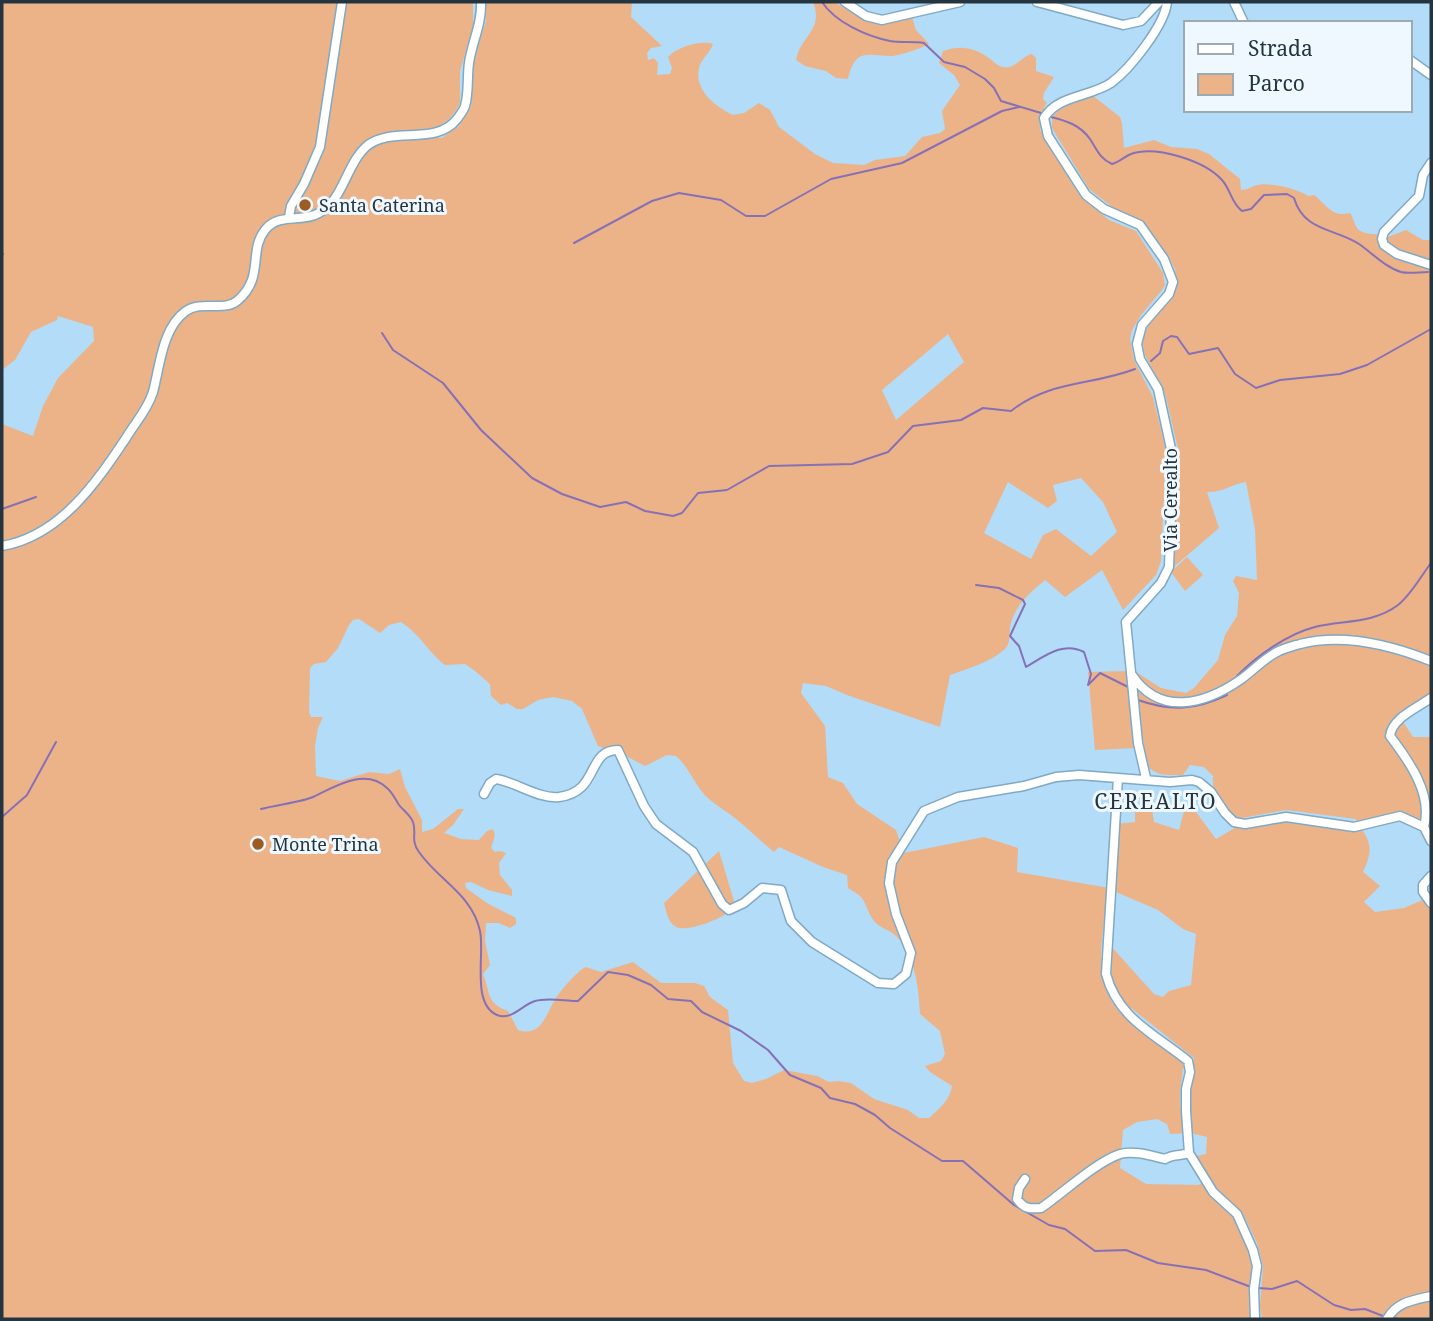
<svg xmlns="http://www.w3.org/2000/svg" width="1433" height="1321" font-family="'Noto Serif',serif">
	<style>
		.green { fill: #ecb389; fill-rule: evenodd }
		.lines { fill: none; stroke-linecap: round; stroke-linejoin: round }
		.stream { stroke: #8770b5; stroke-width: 2 }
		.minor-casing { stroke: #80a9c4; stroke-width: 11 }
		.minor { stroke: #fff; stroke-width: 8 }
		.poi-dot { fill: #9b5c24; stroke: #eff8fe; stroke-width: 2.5 }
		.labels { text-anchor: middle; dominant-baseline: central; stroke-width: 6; stroke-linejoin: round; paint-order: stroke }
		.poi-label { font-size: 18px; fill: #243540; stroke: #eff8fe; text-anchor: start }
		.street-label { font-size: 18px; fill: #243540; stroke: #eff8fe }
		.quarter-label { font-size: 21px; letter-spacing: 2px; fill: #243540; stroke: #eff8fe }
	</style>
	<rect width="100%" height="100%" fill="#b2dcf8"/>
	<!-- green -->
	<path class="green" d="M2 2H473V27L460 71V103C452 121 437 128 420 135L442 138 459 126 471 106 473 61 486 21 485 2H632L631 17 662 46 651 48 647 53 648 60 654 58 658 63 657 75 670 74 672 68 668 57C677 47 701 40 713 44 710 53 701 59 699 68 694 91 716 107 733 115L744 113 759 103 770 110 779 127 815 154 833 163 864 165 875 160 905 156 922 137 940 133 945 129 942 111 960 85 954 75 939 63 943 51C960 45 974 47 989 58 993 61 997 66 1003 67 1015 70 1021 56 1032 54L1036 58V71L1054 77 1044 93 1043 99 1047 103C1040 114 1038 120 1041 132L1080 196 1109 220 1136 231 1163 273 1165 285 1162 290 1141 315 1132 330 1130 339 1134 360 1153 397 1166 451 1161 561 1156 575 1123 610 1102 570 1065 597 1045 580C1030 593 1017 603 1011 623 1008 631 1012 642 1005 649 991 662 967 669 950 675L940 727 847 695 826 686 803 683 801 693 825 726 828 777 843 783 857 804 896 830 904 853 984 837 1018 848 1017 872 1115 889 1116 824 1135 822V806L1152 808 1154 822 1179 830 1184 811 1196 812 1216 839 1233 829 1239 822C1226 809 1211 796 1213 776L1204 767 1190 765 1183 775C1167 775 1159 777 1147 766L1133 670 1161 688 1186 693 1194 688 1218 660 1225 635 1237 616 1239 593 1233 581 1236 576 1257 580 1255 529 1246 482C1232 484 1222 493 1207 492L1219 528 1170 570 1178 449 1165 393 1145 355 1142 340 1150 322 1173 296 1176 287 1175 269 1169 257 1144 222 1115 209 1089 189 1052 128V117L1062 107 1092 95 1120 117 1122 123 1124 148 1154 140 1171 147 1197 149 1209 154 1240 179 1241 190C1249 190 1251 186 1258 185 1268 182 1299 189 1308 196L1314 195C1327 205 1332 218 1350 213 1354 218 1354 226 1359 230 1366 236 1379 232 1388 237L1406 230 1423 240H1431V700L1409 706 1400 717 1413 737H1431V829C1403 807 1390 816 1357 823 1372 842 1373 850 1363 872L1380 886 1364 902 1375 912 1404 908 1427 898 1431 901V1291C1412 1297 1390 1299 1381 1319H1262L1260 1306 1263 1266 1257 1243 1243 1214 1210 1182C1212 1203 1220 1203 1233 1217 1240 1225 1245 1238 1248 1247 1256 1271 1248 1295 1252 1319H2V424L33 436 43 406 58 378 94 341 93 327 58 316 57 320 31 332 15 360 2 370ZM948 334 964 362 896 420 882 390ZM1081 478 1103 502 1117 532 1091 556 1056 529 1043 535 1031 559 984 533 1008 482 1048 508 1057 501 1053 485ZM359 619 380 633 389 625 401 622C422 636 427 651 445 665L465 664 475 671 490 684 491 696 501 705 507 703 517 709H523L538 700 553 697 572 701 582 709 598 746 624 755 645 766 667 755 676 756C690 768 695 787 709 799 718 807 728 812 736 819 749 829 760 841 774 852L779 847 823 867 847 875 848 888C870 900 862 904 874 921 880 928 890 930 896 936 915 955 919 989 920 1014L940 1031 945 1054 941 1061 925 1066 930 1072 952 1086C950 1100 939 1109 929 1118H919L908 1110 874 1099 851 1083 838 1081 829 1082 817 1076 784 1070 766 1079 752 1083 744 1081 733 1063 728 1010 710 997 704 986 695 983H661L633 962 601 972 586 967C578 970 561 990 556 998 546 1013 542 1038 518 1030L508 1011C486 1003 491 994 483 974L490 965 485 941 486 923H499L510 928 516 924V918L487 903 466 888 465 883 471 882 488 890 512 896V890L500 875 499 863 506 853 500 851 495 852 491 848 495 835 493 829 487 831 479 840 461 839 444 833 453 825 464 809H458L433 829 422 832V820L405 787 400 769 389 774 369 772 340 781 316 776 315 746 318 728 323 717H311L309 712 310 668 314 664 326 662 338 648 349 625 353 620ZM1286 810 1356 819 1357 831 1287 822 1242 829 1240 822 1242 818ZM1115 890 1116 892 1158 910 1183 929 1196 934 1191 985 1169 991 1163 997 1154 994 1110 945 1112 980 1121 1000 1194 1058 1190 1093V1132C1174 1111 1181 1087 1184 1062 1166 1046 1145 1035 1127 1019 1088 986 1104 941 1106 897ZM1157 1119 1167 1124 1170 1134 1191 1133 1207 1137 1206 1154 1196 1156 1208 1181 1198 1185 1146 1184 1120 1168 1123 1130 1137 1122Z
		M813 2H834L866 21 884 23 912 17 916 30 929 44C923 48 898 56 891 56 866 55 855 48 848 79L836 78 826 71 805 66 796 60C801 35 824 30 813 2Z
		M1187 557 1203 575 1185 591 1171 572Z
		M1127 671 1136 748 1095 750 1088 672Z
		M719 851 734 901C731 905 728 912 724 915 715 921 686 932 676 927 668 923 666 910 664 903Z
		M1431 1301V1319H1392C1401 1307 1417 1305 1431 1301Z"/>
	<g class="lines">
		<!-- stream -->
		<path class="stream" d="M822 2C835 22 866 36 890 41 901 43 913 41 924 43L944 62 965 67 985 79 994 88 1001 101 1041 113
			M1051 117C1067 121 1080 125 1090 139 1097 150 1100 159 1112 164 1119 162 1124 157 1131 154 1156 145 1205 161 1222 180 1231 190 1231 203 1242 211L1251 209 1264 195 1287 194 1294 198C1304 232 1335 228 1359 244 1372 253 1385 267 1401 272 1408 274 1420 272 1428 272
			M574 243 652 201 679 193 721 200 746 216H765L831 179 902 163 1002 111 1019 107
			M2 253 3 254
			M382 333 393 350 443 383 481 430 532 478 562 494 600 507 626 502 645 511 673 516 682 513 698 493 727 490 769 466 852 464 888 452 913 426 961 420 983 408 1011 411C1050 380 1091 386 1135 369
			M1151 361 1160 353 1163 341 1171 336 1177 337 1189 354 1218 348 1235 374 1256 388 1280 380 1340 374 1367 365 1431 329
			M2 509 36 497
			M976 585 999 588 1023 600 1025 604 1010 636 1019 646 1026 667C1045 656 1063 641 1084 652L1091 674 1088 685 1100 673 1128 687
			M1237 676C1257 656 1287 634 1315 627 1343 620 1373 624 1398 605 1411 595 1421 576 1431 563
			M1138 700C1172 712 1195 710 1227 695
			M261 809C275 805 302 802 313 797 334 787 365 767 387 788 393 793 395 799 399 805 403 810 411 816 413 822 417 833 410 840 419 852 439 881 472 894 480 931 485 954 471 1004 497 1015 511 1021 522 1005 535 1001 547 997 565 1001 578 1001L608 972 628 975 651 985 668 999 691 1001 702 1012 741 1031 768 1050 790 1075 821 1088 830 1098 855 1104 875 1115 890 1128 942 1161H963L1014 1205 1049 1225 1065 1229 1095 1251 1126 1250 1158 1263 1206 1270 1251 1287
			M2 817 27 795 56 742
			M1258 1288 1272 1289 1297 1281 1334 1305 1351 1310 1365 1309 1383 1316
			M1393 1318 1398 1319"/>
		<!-- minor casing -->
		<g class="minor-casing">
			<path id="minor" d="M845 2 866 16 882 20 960 2
				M1037 2 1123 25 1141 21 1159 2
				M1234 2 1244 23
				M1410 60 1431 75
				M1431 163 1423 175 1419 196 1384 232 1382 239 1384 245 1397 254 1431 265
				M289 217 291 206 304 184 320 147 342 2
				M2 546C60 536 96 483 126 438 135 423 148 409 153 392 160 366 162 328 186 311 201 300 224 312 237 301 265 278 248 251 265 230 279 212 302 223 319 213 344 200 346 163 368 145 394 126 436 146 457 119 460 115 464 110 465 106 469 93 467 77 469 63 472 42 482 24 481 2
				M1132 675C1160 717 1205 704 1240 680 1253 671 1265 657 1279 651 1285 648 1293 646 1300 644 1343 633 1391 645 1431 661
				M1118 778 1106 974C1118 1019 1155 1034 1188 1061L1190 1072 1186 1089V1111L1189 1153 1213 1192 1237 1214 1253 1250 1257 1266 1254 1289 1255 1319
				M1146 778 1138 743 1126 622 1161 583 1169 567 1173 458 1158 389 1140 359 1137 344 1142 325 1169 294 1173 282 1164 259 1140 225 1104 209 1086 195 1048 136 1044 118C1058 95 1090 97 1111 83 1130 69 1165 25 1167 2
				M484 794 490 783 496 779C516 782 538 799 559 797 600 792 586 750 618 750L644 806 656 824 693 852 722 904 729 910 744 903 762 888 781 890 791 921 812 942 878 983 894 984 906 974 911 953 896 914 889 883 892 862 924 811 958 797 1024 786 1056 777 1079 775 1170 782 1192 780 1199 782 1211 792 1225 813 1234 822 1245 824 1286 817 1354 827 1400 816 1424 827 1431 841
				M1424 827C1433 794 1409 761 1390 736 1392 718 1417 708 1431 698
				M1431 876 1423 885V892L1431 903
				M1025 1179 1019 1188 1017 1199C1024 1209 1030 1209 1041 1208 1063 1193 1096 1162 1120 1154 1134 1150 1152 1156 1165 1159 1173 1154 1181 1156 1189 1153
				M1387 1319C1397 1302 1413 1300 1431 1296"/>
		</g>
		<!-- minor -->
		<use href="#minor" class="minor"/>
	</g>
	<!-- markers -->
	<g class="poi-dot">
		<circle cx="305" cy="205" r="7"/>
		<circle cx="258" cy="844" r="7"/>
	</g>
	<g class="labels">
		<!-- poi labels -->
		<g class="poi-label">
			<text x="319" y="205">Santa Caterina</text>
			<text x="272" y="844">Monte Trina</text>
		</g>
		<!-- street labels -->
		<g class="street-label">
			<text transform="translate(1170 500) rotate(-90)">Via Cerealto</text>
		</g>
		<!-- quarter labels -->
		<g class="quarter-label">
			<text x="1156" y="801">CEREALTO</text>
		</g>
	</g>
	<!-- border -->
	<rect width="1433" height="1321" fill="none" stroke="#243540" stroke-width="7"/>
	<!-- legend -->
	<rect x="1184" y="21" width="228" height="91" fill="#eff8fe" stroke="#9eaab2" stroke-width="2"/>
	<rect x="1198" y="44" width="35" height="10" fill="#ffffff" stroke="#9eaab2" stroke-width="2"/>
	<text x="1248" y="56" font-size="21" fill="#243540">Strada</text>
	<rect x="1198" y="74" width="35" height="21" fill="#ecb389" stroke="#9eaab2" stroke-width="2"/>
	<text x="1248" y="91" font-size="21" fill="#243540">Parco</text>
</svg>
